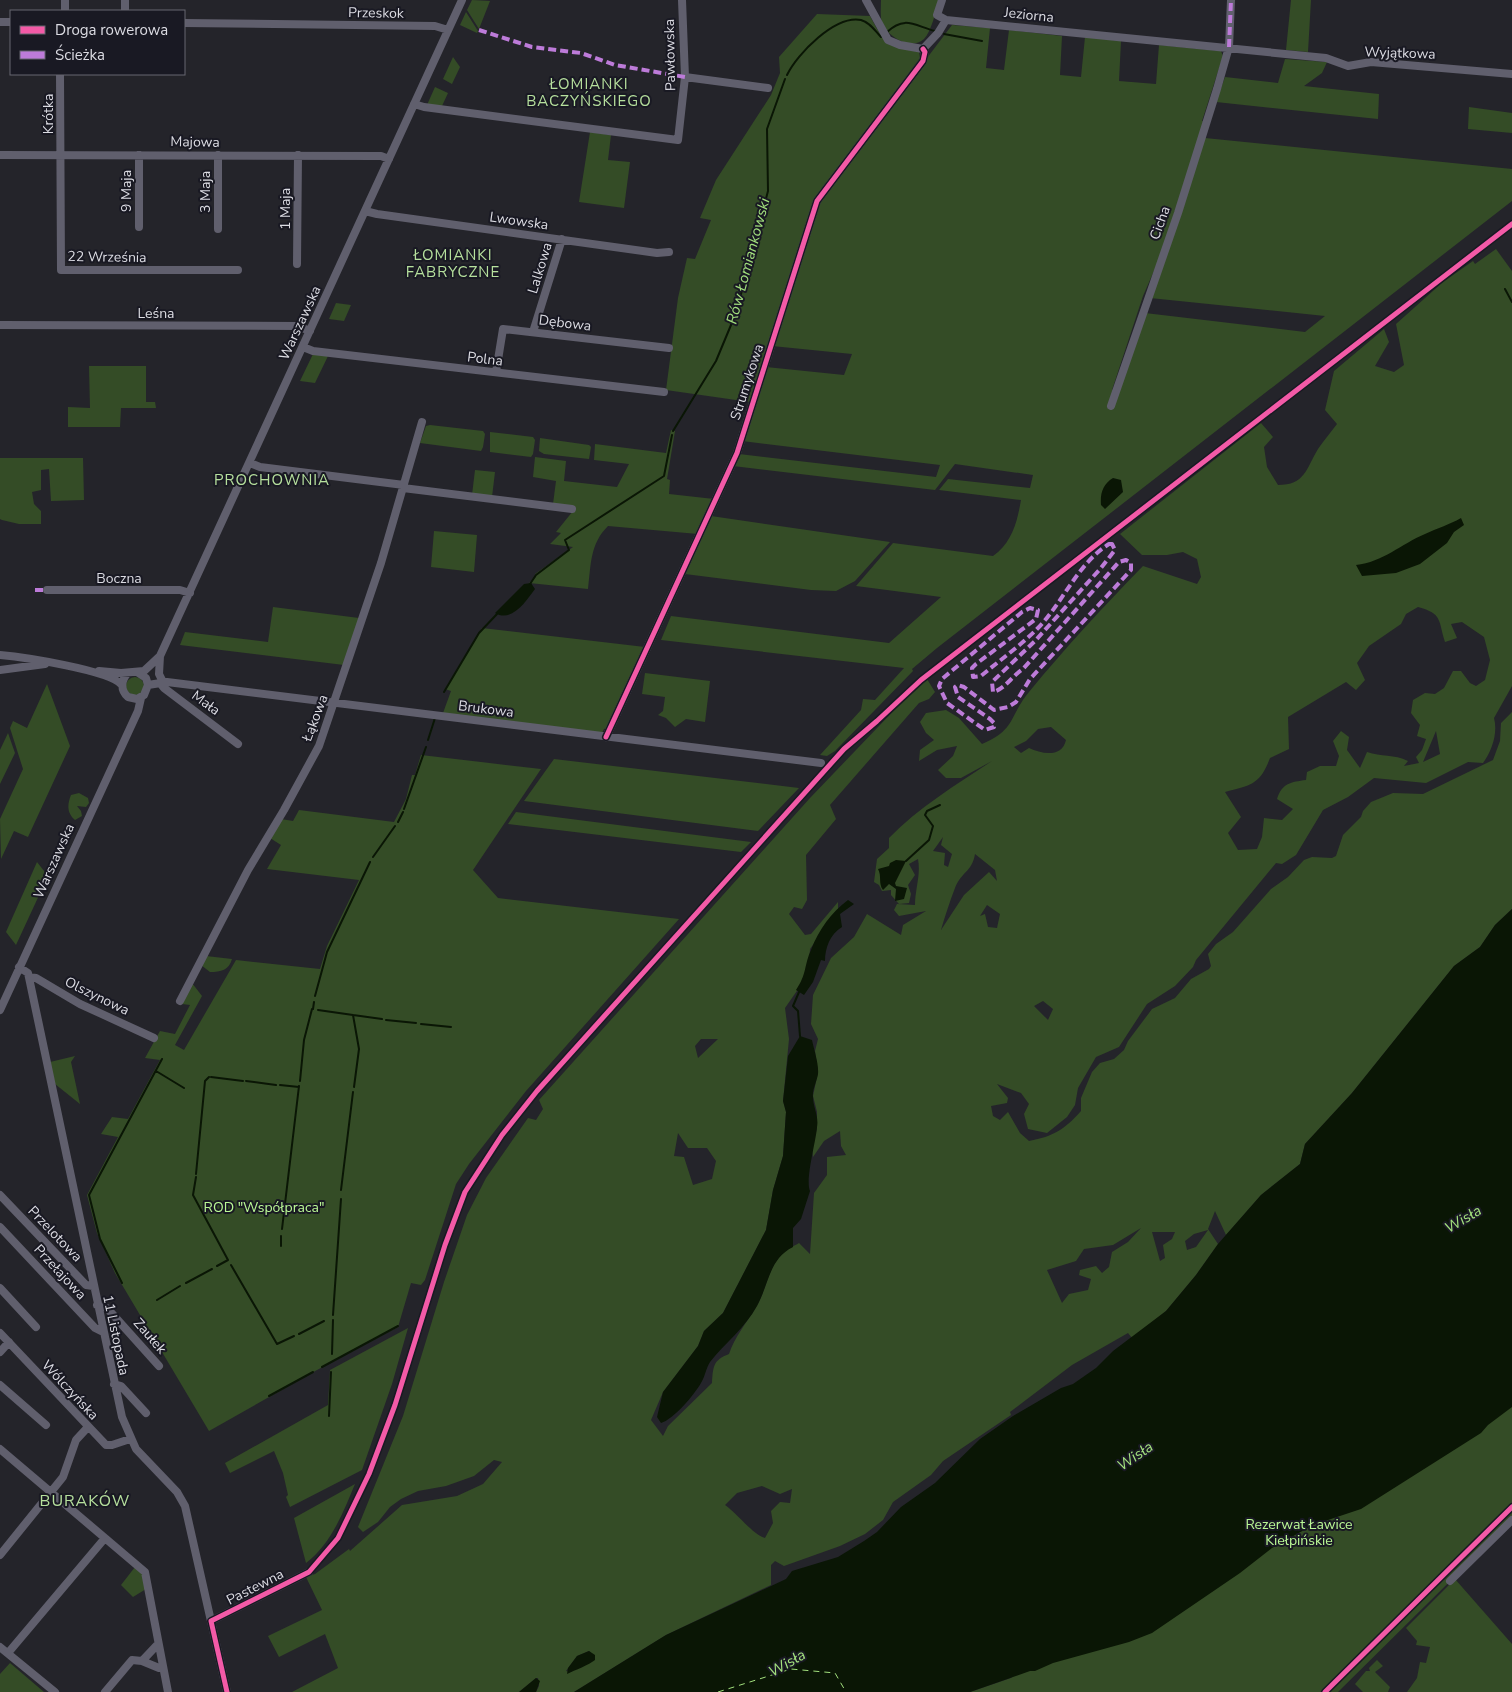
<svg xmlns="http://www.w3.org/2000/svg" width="1512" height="1692" font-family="'Nunito Sans',sans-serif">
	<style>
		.green { fill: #344c26; fill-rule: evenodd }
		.water { fill: #0a1605 }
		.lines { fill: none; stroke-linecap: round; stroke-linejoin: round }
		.stream { stroke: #0a1605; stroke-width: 2 }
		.ferry { stroke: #a3e17e; stroke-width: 1; stroke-dasharray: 6 5; stroke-linecap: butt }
		.minor { stroke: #605f6d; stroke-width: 8 }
		.quiet { stroke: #bd7bd9; stroke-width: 4; stroke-dasharray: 8 4; stroke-linecap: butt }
		.cycleway-casing { stroke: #191923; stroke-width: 8 }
		.cycleway { stroke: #f35aa7; stroke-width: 5 }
		.labels { text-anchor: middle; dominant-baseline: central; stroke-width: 4; stroke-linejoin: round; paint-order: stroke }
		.street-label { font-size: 14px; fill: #dcdce3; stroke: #191923 }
		.park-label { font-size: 14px; fill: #baf895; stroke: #191923 }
		.neighbourhood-label { font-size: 15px; letter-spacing: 1px; fill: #b6e09d; stroke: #191923 }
		.water-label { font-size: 15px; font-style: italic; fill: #a3e17e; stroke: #191923 }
		.quarter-label { font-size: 16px; letter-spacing: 1px; fill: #b6e09d; stroke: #191923 }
	</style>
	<rect width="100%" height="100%" fill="#24242a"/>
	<!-- green -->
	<path class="green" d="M472 0 490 1 479 29 467 10Z
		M881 0H940C935 11 932 31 924 39 911 51 888 37 882 23 880 16 881 7 881 0Z
		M1291 0H1311L1308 52 1286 50Z
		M466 12 478 31 477 33 460 25Z
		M817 14 870 16C886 46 886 45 919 52L920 58 815 200 750 402 666 390 678 298 687 258 695 259 711 220 700 218 716 180 771 95 780 73 779 57Z
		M952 25 990 28 986 68 1004 70 1009 30 1062 36 1060 75 1081 77 1085 37 1121 41 1119 81 1156 84 1159 45 1221 51 1223 56 1202 121H1205L1160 257 1143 296 1112 390 1122 382 1145 313 1305 332 1325 316 1150 298 1205 138 1512 169V201L937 648 912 669 913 671 835 751 827 756 820 755 861 710 863 699 875 700 904 668 661 640 671 616 889 643 941 597 856 586 893 543 993 556C1012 542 1017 523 1021 500L939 490 948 479 1030 488 1033 475 955 464 935 490 733 466 739 454 936 477 940 465 742 441 766 367 844 375 852 354 772 346 818 202Z
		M453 57 460 67 452 84 443 79Z
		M1285 59 1327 62 1322 73 1304 86 1379 94 1378 119 1216 102 1225 77 1278 83Z
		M435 87 448 93 442 106 427 105Z
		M1469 107 1512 113V133L1468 129Z
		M590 132 611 135 608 160 630 162 624 208 579 202Z
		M1496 249 1512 271V686L1494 718C1498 733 1492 751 1483 763L1468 762 1426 783 1374 778 1348 797 1323 810 1296 855 1282 864 1276 863 1196 960 1193 967 1175 986 1147 1004 1119 1047 1096 1057 1078 1088 1075 1105 1067 1117 1047 1133 1028 1129 1024 1114 1029 1104 1021 1093 997 1084 1008 1098 1007 1103 991 1106 993 1116 1000 1120 1008 1112 1020 1133 1029 1141C1054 1136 1064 1130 1081 1111V1098L1092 1072 1100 1063 1114 1059 1124 1050 1128 1041 1152 1009 1175 998 1191 979 1209 969 1211 966 1208 954 1216 944 1233 932 1271 889 1288 877 1304 860 1312 857 1332 858 1336 856 1343 835 1361 817 1363 811 1371 802 1393 793 1423 794 1493 760 1500 741 1501 723 1512 712V909L1495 925 1480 947 1454 966 1352 1093 1305 1144 1300 1164 1261 1195 1226 1235 1215 1211 1208 1229 1218 1244 1196 1275 1166 1311 1132 1338 1128 1333 1072 1365 1010 1412 1011 1415 943 1461 931 1475 893 1502 883 1520 865 1534 840 1546 784 1566 775 1561 771 1565V1585L666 1635 574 1692H536L539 1686 538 1678H536L519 1692H292L338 1668 325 1634 279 1657 268 1636 322 1610 306 1577 315 1574 349 1549 350 1551 402 1505 457 1496 483 1484 502 1462 494 1460 474 1476 446 1486 418 1491 401 1499 390 1507 378 1522 363 1532 358 1527 403 1416 444 1282 467 1215 486 1178 528 1118 536 1120 543 1109 539 1100 810 798 925 678 927 679 935 692 929 699 919 703 830 805 836 819 806 855 807 900 802 909 794 907 789 914 805 935 811 934 838 902V909L810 949 808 975 785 1008 789 1039 783 1101 786 1112 783 1156 773 1190 766 1230 723 1313 704 1331 698 1346 663 1392 651 1420 663 1436 668 1426 712 1383C713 1367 713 1360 729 1354 735 1336 746 1324 756 1307 767 1289 768 1267 783 1253 787 1249 794 1246 799 1243L810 1254 814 1193 827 1175V1157L846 1155 841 1146 840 1131 824 1141 813 1157 812 1148 817 1128V1112L813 1096 818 1072 815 1051 818 1039 811 1024 813 995 831 958 854 937 867 914 901 935 903 925 926 911 899 916 894 910 897 904 915 905C915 889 921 875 918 859L909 864 915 875 908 885 911 894 909 903 899 904 891 895V890L882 891 879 885 874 882 877 859 889 848V838C919 807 956 785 992 761L961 778H946L938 770 953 756 957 746 937 750 919 761 920 750 934 740 926 733 920 722 926 713 946 710 959 718 982 744C1016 730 1009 716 1029 692 1065 648 1104 606 1143 566L1197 584 1201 577 1197 559 1183 552 1167 555H1142L1120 534 1261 423 1273 437 1264 447 1267 467 1278 485C1305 485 1306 469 1318 449 1324 440 1331 432 1337 424L1325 410 1334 371 1384 329 1389 342 1375 366 1394 372 1404 365 1396 324 1443 282 1473 261 1475 264ZM1418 607C1443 614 1438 620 1445 642L1457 638 1451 624 1462 622 1484 637 1490 660 1485 680 1476 686 1470 683 1461 671H1453L1444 688 1435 694 1425 693 1413 700 1411 713 1420 725 1417 736 1426 739 1422 750 1416 757 1419 763 1404 766 1408 761C1394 754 1381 757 1367 752L1360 768 1347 750 1349 737 1341 731 1333 741 1339 756 1336 766H1320L1307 772 1306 780C1291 782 1282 783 1277 799L1293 809 1282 820 1264 818 1262 837 1257 849 1238 850 1228 833 1241 817 1225 792C1251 785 1260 785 1270 758L1289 749 1288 717 1346 682 1356 690 1365 680 1357 663 1369 646 1401 624 1406 614ZM1051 727 1066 740C1062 758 1042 754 1029 748L1021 753 1014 747 1026 741 1038 729ZM1436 731 1440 754 1423 762ZM943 837 941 845 952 854 948 867 944 865 945 853 933 851ZM975 854 995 870 997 881 989 872 964 895 941 930C945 916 950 901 955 888 961 872 972 872 975 854ZM987 905 1000 914 997 928 988 927 985 914 980 916ZM1043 1001 1053 1009 1048 1020 1034 1006ZM701 1039H718L698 1058 695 1046ZM678 1133 688 1148H707L716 1161 712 1179 693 1185 684 1157 674 1156ZM1141 1228 1128 1242 1112 1252 1109 1267 1102 1273 1096 1266 1080 1270 1079 1275 1091 1279 1088 1290 1069 1294 1062 1303 1047 1270 1076 1261 1084 1249 1113 1245ZM1208 1230 1196 1247 1187 1250 1185 1241 1194 1234ZM1152 1232H1175L1172 1239 1163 1245 1165 1258 1160 1261ZM762 1486 780 1494 792 1489 790 1503 780 1502 771 1511 773 1523 765 1538C752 1534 738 1514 725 1505L737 1493ZM589 1651 592 1654 571 1672 566 1671 577 1656Z
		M336 303 351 305 344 321 329 319Z
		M313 354 328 356 315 383 300 381Z
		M89 366H146V402H155L156 408H121L120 427H68V407L90 408Z
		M430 425 483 431 485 434 483 447 481 451 420 443 426 426Z
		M671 430 675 431 667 479 670 480 669 494 714 499 698 534 608 526C590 544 591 564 588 589L529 583 536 577 535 574 573 547 550 544 561 533 556 532 573 511 553 504 556 481 533 477 535 457 566 461 564 481 617 487 629 464 594 460 595 444 666 453Z
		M490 432 533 437 535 440 533 454 531 457 490 452Z
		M540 438 589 445 591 447 589 459 544 454 539 451Z
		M0 458H83L84 500 51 501 49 469 41 470V490L32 492 34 504 41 511V524H19L2 520 0 519Z
		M475 470 495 472 492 497 472 495Z
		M711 516 890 542 855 581 836 591 811 590 685 574Z
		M434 531 477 535 474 572 431 567Z
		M273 607 359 618 344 665 180 645 185 632 268 642Z
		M482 628 645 647 610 727 604 729 602 733 443 713 451 691 445 689Z
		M645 673 710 681 705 722 686 719 675 727 666 718 658 715 663 711 665 697 642 694Z
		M126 686a9 9 0 1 1 18 0a9 9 0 1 1-18 0Z
		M47 684 70 746 28 837 14 831 1 859 0 819 23 769 10 728 13 721 27 728Z
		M8 733 15 753 0 784V750Z
		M421 755 541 769 473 870 498 898 679 919 526 1091 469 1164 456 1184 425 1280 421 1285 411 1283 398 1327 317 1370 209 1431 115 1273 97 1233 87 1195 118 1137 101 1134 112 1117 128 1119 160 1060 145 1058 160 1031 175 1034 190 1005 182 1004 192 983 202 996 175 1045 184 1050 236 960 320 969 327 946 359 880 267 869 281 845 270 838 281 819 293 821 299 810 394 822 406 799 412 775H415Z
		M554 759 799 788 758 831 524 801Z
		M79 793 88 798 89 803 86 807 77 806 81 811 82 816 75 820C67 813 67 805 71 795Z
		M516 812 751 842 741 852 508 824Z
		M37 862 48 876 16 945 6 932Z
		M206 956 232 959C229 970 221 972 210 972L201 965Z
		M75 1056 71 1062 80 1104 55 1084 50 1062Z
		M1512 1219V1520L1338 1692H970L1011 1678Z
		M408 1328 392 1384 362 1470 290 1507 286 1497 288 1495 283 1473 274 1451 230 1473 225 1463 328 1405 330 1370Z
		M355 1484C343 1513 331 1544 306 1563L294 1518Z
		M135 1567 143 1574 146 1589 133 1597 121 1585Z
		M1455 1579 1512 1644V1692H1407L1417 1678 1420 1662 1426 1663 1430 1647 1416 1645 1417 1641 1406 1628Z
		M1377 1660 1383 1666 1375 1672 1390 1687 1388 1692H1363L1355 1684 1366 1671H1370L1369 1668Z
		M10 1663 44 1692H0V1674Z"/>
	<!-- water -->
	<path class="water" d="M1113 478 1121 480 1123 492 1105 509 1101 505C1100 493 1103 484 1113 478Z
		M1461 518 1464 525 1454 532 1447 543 1420 564 1396 573 1362 576 1356 565C1383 562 1401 544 1425 534 1437 528 1449 525 1461 518Z
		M531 583 535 589C526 601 512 623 495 613L524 584Z
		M896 860 906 861 895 883 896 886 907 888 904 899 895 901 896 889 889 884 883 890C878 883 882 876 878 869L889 866 890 863Z
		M848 900 854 904 840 914 842 927C830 934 825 948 825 961L821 960 813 982 804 995 796 990C807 974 804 965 811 950 819 929 831 913 848 900Z
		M1512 909V1407L1488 1425 1481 1433 1361 1509 1313 1525 1272 1548 1240 1573 1152 1633 1129 1642 1053 1663 1035 1671H1030L970 1692H574L666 1635 786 1579 792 1571 838 1557 864 1541 877 1532 901 1507 935 1483 980 1439 1013 1416 1061 1388 1073 1384 1096 1368 1113 1351 1166 1311 1196 1275 1218 1244 1261 1195 1300 1164 1305 1144 1352 1093 1454 966 1480 947 1495 925Z
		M800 1036 812 1040C814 1050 819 1064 818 1074 817 1081 812 1090 813 1097 813 1107 819 1116 817 1127 816 1142 805 1179 810 1191L801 1219 793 1228V1247C769 1259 769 1284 757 1306 745 1328 725 1343 710 1362 706 1368 705 1377 701 1383 694 1395 674 1419 661 1423L657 1417 663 1392 698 1346 704 1331 723 1313 766 1230 773 1190 783 1156 786 1112 783 1101 788 1056Z
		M589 1651 595 1655V1660C589 1665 575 1670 567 1674L568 1668 577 1656Z
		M536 1678 540 1681 536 1692H519Z"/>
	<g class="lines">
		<!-- stream -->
		<path class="stream" d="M887 32C905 15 915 26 935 31
			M944 34 982 41
			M787 75C797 54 835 15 861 20 871 23 875 31 881 37
			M1505 289 1512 302
			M673 431 716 361 736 313 768 191 767 129 785 79
			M530 584 536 575 569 550 565 540 664 476 672 435
			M444 692 479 633 497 614
			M428 740 435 718
			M404 809 426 747
			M398 822 403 812
			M373 857 395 826
			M906 861 929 840 933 826 925 815 927 811 940 805
			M799 992 793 1006 798 1011 800 1036
			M315 996 327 952 370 862
			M313 1009 314 1002
			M318 1010 353 1015 359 1049 354 1087
			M353 1015 382 1019
			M386 1020 416 1023
			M421 1024 451 1027
			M156 1071 184 1088
			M211 1077 243 1081
			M246 1081 276 1085
			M300 1081 304 1040 312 1009
			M280 1085 299 1087
			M196 1174 205 1081 209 1077
			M196 1177 193 1195 228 1260 217 1266
			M341 1190 353 1092
			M282 1229 299 1086
			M281 1246V1236
			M231 1265 277 1344 294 1336
			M122 1283 100 1239 89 1195 162 1059
			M186 1283 212 1269
			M157 1300 180 1286
			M333 1315 341 1199
			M299 1334 324 1321
			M332 1354 333 1320
			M322 1367 398 1326
			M269 1396 313 1372
			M329 1416 331 1372"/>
		<!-- ferry -->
		<path class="ferry" d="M718 1692 791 1669 835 1673 846 1692"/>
		<!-- minor -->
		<path class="minor" d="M65 0V11
			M866 0 888 40 900 45 923 49 938 33 946 20 1326 58 1348 66 1371 62 1512 74
			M942 0 937 15 946 20
			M125 11V0
			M0 22H11
			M184 23 435 26 448 30
			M60 74 61 270H238
			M685 77 768 88
			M414 104 424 107 678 140 685 77 682 0
			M0 155 381 156 389 159
			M365 211 377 214 657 253 669 252
			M139 227V155
			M218 229V155
			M297 264 298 155
			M0 325 297 326 310 331
			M533 332 562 239
			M303 347 313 351 664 392
			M496 372 503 329 669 348
			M1111 406 1178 213 1217 89 1229 47 1231 0
			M250 463 260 467 404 485
			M403 488 572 509
			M47 590H180L190 593
			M0 655C22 657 110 670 122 685
			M0 670 45 664
			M99 671 121 673 144 671 159 657
			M128 673C121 680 120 690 128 697L137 699 144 695 148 685 146 678 137 672
			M163 682 159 674 160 656 462 0
			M160 683 164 688 238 744
			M148 685 167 682 821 763
			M606 737 737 453 817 201 923 61 925 52 923 49
			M19 967 28 973 122 1417 136 1449 177 1492 185 1506 227 1692
			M29 977 36 978 80 1004 154 1038
			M180 1001 248 870 284 810 319 746 381 563 422 422
			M0 1010 138 711 141 698
			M0 1195 86 1285 93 1286
			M0 1227 95 1328 103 1332
			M0 1288 36 1327
			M97 1305 107 1308 159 1366
			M0 1333 106 1445H112L130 1439
			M0 1352 9 1342
			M114 1384 121 1386 146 1413
			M0 1385 46 1425
			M0 1449 145 1572 168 1692
			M0 1555 63 1477 76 1440 88 1427
			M1450 1581 1512 1520
			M211 1621 309 1572
			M0 1647 55 1692
			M8 1653 105 1538
			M142 1661 159 1668H163
			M105 1692 132 1660 142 1661 158 1644"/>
		<!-- quiet -->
		<path class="quiet" d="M479 30 532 47 581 53 615 65 685 77
			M1229 47 1231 0
			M1109 544H1112L1115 550 1101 568 1035 641 992 682 993 692C1005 689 1012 676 1023 669L1119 562 1126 560 1131 563V570L1030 679 1016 702 1008 707 994 710 964 687 958 685 955 687 958 697 990 719 994 723V727L985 730 947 703 939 686 942 679 1022 612 1030 608 1038 610 1036 619 976 664 972 668 973 677 981 676C1000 660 1020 646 1037 629 1063 603 1077 564 1109 544Z
			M35 590H47"/>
		<!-- cycleway casing -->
		<g class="cycleway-casing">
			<path id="cycleway" d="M606 737 737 453 817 201 923 61 925 52 923 49
				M227 1692 211 1621 309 1572 338 1538 369 1474 395 1405 445 1245 465 1192 502 1135 537 1091 844 749 877 721 921 680 1512 224
				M1325 1692 1512 1507"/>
		</g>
		<!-- cycleway -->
		<use href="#cycleway" class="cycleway"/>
	</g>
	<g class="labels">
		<!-- street labels -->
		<g class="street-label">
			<text transform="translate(376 13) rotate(1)">Przeskok</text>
			<text transform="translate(1029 15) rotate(6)">Jeziorna</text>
			<text transform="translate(1400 53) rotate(2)">Wyjątkowa</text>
			<text transform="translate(670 55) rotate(-91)">Pawłowska</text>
			<text transform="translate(48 114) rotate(-90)">Krótka</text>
			<text transform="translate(195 142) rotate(1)">Majowa</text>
			<text transform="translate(126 191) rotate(-90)">9 Maja</text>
			<text transform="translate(205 192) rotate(-90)">3 Maja</text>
			<text transform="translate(285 209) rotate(-90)">1 Maja</text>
			<text transform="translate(519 221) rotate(8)">Lwowska</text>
			<text transform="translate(1160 223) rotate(-70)">Cicha</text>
			<text transform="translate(107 257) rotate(1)">22 Września</text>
			<text transform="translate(540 268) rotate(-73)">Lalkowa</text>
			<text x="156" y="313">Leśna</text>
			<text transform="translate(300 323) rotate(-65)">Warszawska</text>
			<text transform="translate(565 323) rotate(7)">Dębowa</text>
			<text transform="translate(485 359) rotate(7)">Polna</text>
			<text transform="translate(747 382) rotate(-72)">Strumykowa</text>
			<text x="119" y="578">Boczna</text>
			<text transform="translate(206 703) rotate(36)">Mała</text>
			<text transform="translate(486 709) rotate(7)">Brukowa</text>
			<text transform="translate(315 718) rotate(-69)">Łąkowa</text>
			<text transform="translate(54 861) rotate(-66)">Warszawska</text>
			<text transform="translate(97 996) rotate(26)">Olszynowa</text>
			<text transform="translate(55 1234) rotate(46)">Przelotowa</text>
			<text transform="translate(60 1272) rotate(47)">Przełajowa</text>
			<text transform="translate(116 1335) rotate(78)">11 Listopada</text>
			<text transform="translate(150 1336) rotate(49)">Zaułek</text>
			<text transform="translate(70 1390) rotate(47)">Wólczyńska</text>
			<text transform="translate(255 1587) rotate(-27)">Pastewna</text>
		</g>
		<!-- park labels -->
		<g class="park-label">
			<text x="264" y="1207">ROD "Współpraca"</text>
			<text x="1299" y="1524">Rezerwat Ławice<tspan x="1299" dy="16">Kiełpińskie</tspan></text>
		</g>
		<!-- neighbourhood labels -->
		<g class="neighbourhood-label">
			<text x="589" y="84">ŁOMIANKI<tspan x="589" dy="17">BACZYŃSKIEGO</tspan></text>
			<text x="453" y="255">ŁOMIANKI<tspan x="453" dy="17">FABRYCZNE</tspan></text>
			<text x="272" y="480">PROCHOWNIA</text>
		</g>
		<!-- water labels -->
		<g class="water-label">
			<text transform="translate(748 261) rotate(-75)">Rów Łomiankowski</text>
			<text transform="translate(1463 1219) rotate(-31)">Wisła</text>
			<text transform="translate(1135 1456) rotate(-34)">Wisła</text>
			<text transform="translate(787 1663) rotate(-30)">Wisła</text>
		</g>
		<!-- quarter labels -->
		<g class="quarter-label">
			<text x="85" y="1501">BURAKÓW</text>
		</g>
	</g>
	<!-- legend -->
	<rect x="10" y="10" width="175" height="65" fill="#191923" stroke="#676770"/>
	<rect x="20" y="26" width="25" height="8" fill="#f35aa7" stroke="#676770"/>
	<text x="55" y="35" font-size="15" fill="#dcdce3">Droga rowerowa</text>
	<rect x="20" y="51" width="25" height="8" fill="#bd7bd9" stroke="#676770"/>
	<text x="55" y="60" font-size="15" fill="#dcdce3">Ścieżka</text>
</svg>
